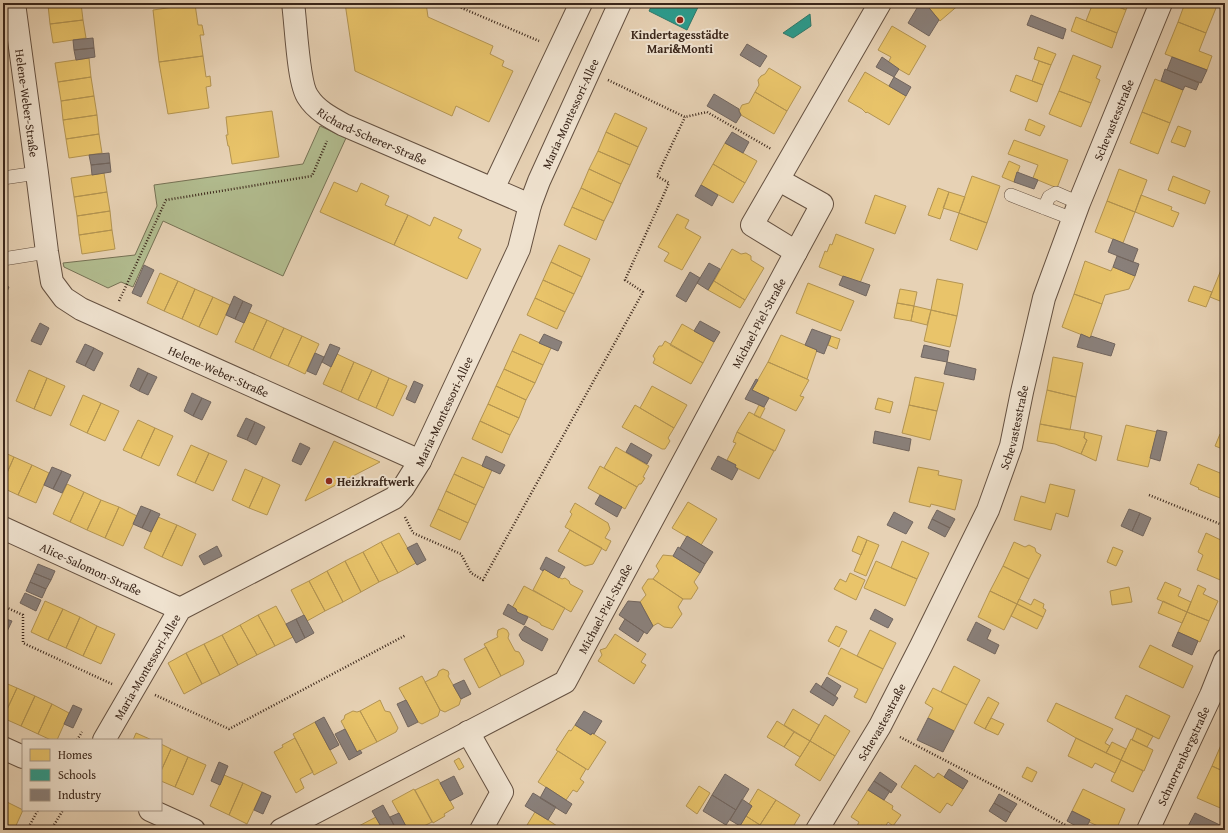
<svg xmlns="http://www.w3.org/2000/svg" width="1228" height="833" font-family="'Gentium Book Plus',serif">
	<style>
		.green { fill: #b2bd90; stroke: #767255 }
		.homes { fill: #e9c46a; stroke: #b49552 }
		.schools { fill: #2a9d8f; stroke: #2f796c }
		.industry { fill: #8a817c; stroke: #72665f }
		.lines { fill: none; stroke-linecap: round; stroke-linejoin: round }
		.service-casing { stroke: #655141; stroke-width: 14 }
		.minor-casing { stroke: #655141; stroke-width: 24 }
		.path { stroke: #3a261a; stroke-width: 2.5; stroke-dasharray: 1 2; stroke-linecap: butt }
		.service { stroke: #efe2cf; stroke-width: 13 }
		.minor { stroke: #efe2cf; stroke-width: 22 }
		.poi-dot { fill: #8f2418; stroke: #efe2cf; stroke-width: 1.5 }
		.labels { text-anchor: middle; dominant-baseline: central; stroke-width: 4; stroke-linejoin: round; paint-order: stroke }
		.poi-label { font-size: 12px; font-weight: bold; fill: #3a261a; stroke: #efe2cf }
		.street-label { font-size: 12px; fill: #3a261a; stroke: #efe2cf }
	</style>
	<rect width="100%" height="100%" fill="#e7d2b5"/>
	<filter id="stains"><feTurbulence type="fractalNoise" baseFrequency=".005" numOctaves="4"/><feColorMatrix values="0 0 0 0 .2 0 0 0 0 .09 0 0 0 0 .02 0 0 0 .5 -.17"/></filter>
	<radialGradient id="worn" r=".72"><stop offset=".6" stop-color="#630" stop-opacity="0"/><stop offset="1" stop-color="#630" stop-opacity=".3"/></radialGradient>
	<!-- green -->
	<path class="green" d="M320 126 346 138 283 276 163 221 133 287 121 282 108 288 64 267 63 263 135 255 157 206 154 185 303 164Z"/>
	<!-- homes -->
	<path class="homes" d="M62 3H81L83 20 50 24 48 5Z
		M345 3H426L428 17 493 46 490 54 504 61 502 66 513 71 489 122 456 106 452 116 355 71Z
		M925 3H961L940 21Z
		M1093 3H1109L1126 10 1117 33 1086 21Z
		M1109 3H1129L1126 10Z
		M1185 3H1218L1206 33 1178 22Z
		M195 4 198 25H202L204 35H200L203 56 159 62 153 10Z
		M1076 17 1117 33 1112 48 1071 31Z
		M83 20 86 38 53 43 50 24Z
		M1178 22 1206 33 1199 51 1212 56 1207 70 1165 54Z
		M892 26 926 46 909 75 888 63 891 57 878 50Z
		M1038 47 1056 54 1051 65 1034 59Z
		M1073 55 1101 66 1096 78 1100 80 1091 103 1059 91Z
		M203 56 206 77 210 76 211 86 206 87 209 108 168 114 159 62Z
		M89 58 91 77 58 82 55 63Z
		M1039 61 1051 65 1043 85 1032 81Z
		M769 68 801 87 787 111 755 92 759 85 758 80 761 76 765 74Z
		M865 72 906 96 889 125 867 112 866 113 862 109 848 101Z
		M1016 75 1043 85 1037 102 1010 91Z
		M91 77 94 96 61 101 58 82Z
		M1155 79 1183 90 1170 123 1142 112Z
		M1059 91 1091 103 1081 127 1049 114Z
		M755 92 787 111 774 134 741 115 739 111 742 105 749 103Z
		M94 96 97 115 63 120 61 101Z
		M272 111 279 157 232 164 229 146H228L226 135H228L226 117Z
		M1142 112 1170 123 1158 154 1130 143Z
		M615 113 647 128 638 147 606 132Z
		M97 115 99 134 66 139 63 120Z
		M1029 119 1045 126 1040 136 1025 130Z
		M1178 126 1191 131 1185 147 1171 142Z
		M606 132 638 147 630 165 598 151Z
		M99 134 102 153 69 158 66 139Z
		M1014 140 1068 160 1057 188 1033 178 1038 165 1008 154Z
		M725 143 757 161 745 183 713 164Z
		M598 151 630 165 621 184 589 169Z
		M1009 161 1020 166 1014 182 1002 177Z
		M713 164 745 183 733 203 701 185Z
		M589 169 621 184 613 203 581 188Z
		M1119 169 1147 180 1135 212 1107 201Z
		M104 173 107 192 74 197 71 178Z
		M972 176 1000 186 987 223 959 213Z
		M1173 176 1210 191 1205 204 1168 190Z
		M334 182 357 192 361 183 389 196 385 205 408 215 394 245 320 212Z
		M581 188 613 203 604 221 572 207Z
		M938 188 949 192 940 219 928 215Z
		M107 192 110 211 77 216 74 197Z
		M949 192 965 197 959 213 943 208Z
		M875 195 906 206 895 234 865 223Z
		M1141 195 1172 207 1171 210 1179 213 1173 227 1135 212Z
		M1107 201 1135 212 1123 243 1095 232Z
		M572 207 604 221 596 240 564 225Z
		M110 211 112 230 79 235 77 216Z
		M959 213 987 223 977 250 950 240Z
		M677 214 689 220 685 228 701 237 682 270 664 261 669 253 658 247Z
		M408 215 430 226 434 217 462 230 458 238 481 249 467 279 394 245Z
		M112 230 115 249 82 254 79 235Z
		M836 234 874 249 860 283 819 267 825 251 827 252 830 244 832 245Z
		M559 245 590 259 582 277 551 262Z
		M732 249 741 254 746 253 751 256V260L764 268 745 300 714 281Z
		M1225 260V288L1220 301 1210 297Z
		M1085 261 1111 271 1113 267 1135 276 1129 289 1105 295 1102 304 1074 294Z
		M551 262 582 277 574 294 543 280Z
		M160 273 178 281 164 311 147 303Z
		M937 279 963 284 957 316 931 310Z
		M543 280 574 294 565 312 535 298Z
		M178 281 195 289 182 319 164 311Z
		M714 281 745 300 740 308 708 290Z
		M808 283 854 301 841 331 796 313Z
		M1194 286 1212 292 1206 307 1188 301Z
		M195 289 213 297 199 327 182 319Z
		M900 289 917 292 914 306 897 303Z
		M1074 294 1102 304 1090 338 1062 327Z
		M213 297 230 305 217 335 199 327Z
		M535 298 565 312 557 329 527 315Z
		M897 303 914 306 911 321 894 318Z
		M914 306 931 310 927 325 911 321Z
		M931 310 957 316 950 347 924 341Z
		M249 312 267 320 253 350 235 342Z
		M267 320 284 328 270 358 253 350Z
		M682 324 714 342 703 363 670 345Z
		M284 328 302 336 288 366 270 358Z
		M520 334 551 348 543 365 512 351Z
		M781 335 817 350 807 379 768 362Z
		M302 336 319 344 305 374 288 366Z
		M831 336 840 339 837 349 828 345Z
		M665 341 703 363 691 384 653 363 655 359 653 356 659 346H662Z
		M512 351 543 365 535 383 504 369Z
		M337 354 354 362 341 392 323 384Z
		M1053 357 1083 363 1076 397 1047 390Z
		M354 362 372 370 358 400 341 392Z
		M768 362 809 380 800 396 804 397 796 411 752 390Z
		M504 369 535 383 526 400 496 386Z
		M29 370 47 378 34 409 16 401Z
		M372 370 389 378 376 408 358 400Z
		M915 377 944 383 937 411 909 405Z
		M47 378 65 386 51 416 34 409Z
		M389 378 407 386 393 416 376 408Z
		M496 386 526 400 519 418 488 404Z
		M652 386 687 405 674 428 640 408Z
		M1047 390 1076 397 1070 430 1040 424Z
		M83 395 101 403 87 433 70 425Z
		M878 398 893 402 890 413 875 409Z
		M101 403 119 411 105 441 87 433Z
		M488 404 519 418 510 435 480 421Z
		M635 405 674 428 668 438 670 441 665 449H662L622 427Z
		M759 405 765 408 760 418 754 415Z
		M909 405 937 411 930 440 902 433Z
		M749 412 785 430 775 451 737 432Z
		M138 420 155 428 141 458 123 450Z
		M480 421 510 435 502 453 472 439Z
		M1040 424 1085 432 1084 438 1087 440 1081 454 1055 444 1037 441Z
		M1126 425 1157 432 1148 467 1117 460Z
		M155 428 173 436 159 466 141 458Z
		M737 432 774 451 759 479 735 467 736 465 727 460 736 443 733 442Z
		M1085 432 1102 436 1096 461 1081 454 1087 440 1084 438Z
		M1220 434 1225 436V450L1215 446Z
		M334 441 380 462 305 501Z
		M191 445 209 453 195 483 177 475Z
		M616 447 649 466 643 477 645 478 641 484H639L637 487 604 468Z
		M3 452 14 457 3 482Z
		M209 453 227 461 213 491 195 483Z
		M14 457 32 465 18 495 3 488V482Z
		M462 457 492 470 484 488 454 474Z
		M1198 464 1225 475V500L1198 489 1199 488 1190 484Z
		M32 465 49 473 36 503 18 495Z
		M600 466 637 487 625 509 588 488Z
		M918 467 939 471 938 475 962 480 955 510 931 504 930 507 909 502Z
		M245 469 263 477 249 508 232 500Z
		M454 474 484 488 476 505 446 491Z
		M263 477 280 485 267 515 249 508Z
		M67 484 84 492 70 522 53 514Z
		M1050 484 1075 490 1068 517 1056 513 1051 530 1014 520 1021 496 1045 503Z
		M446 491 476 505 468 523 438 509Z
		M84 492 101 500 87 530 70 522Z
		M101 500 119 507 105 538 87 530Z
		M688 502 717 519 701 545 672 528Z
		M575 503 608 523 610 529 605 538 611 541 606 551 565 527 572 514 570 512Z
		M119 507 137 516 123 546 105 538Z
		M438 509 468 523 460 540 430 526Z
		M158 517 177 525 162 557 144 548Z
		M177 525 196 534 182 566 162 557Z
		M570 530 602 548 593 564 585 566 558 551Z
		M399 533 416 563 398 573 381 542Z
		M1206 533 1225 542V582L1197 570 1203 555 1198 552Z
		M858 536 867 540 861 555 852 551Z
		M867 540 879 545 866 576 854 571Z
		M902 541 929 553 917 579 891 568Z
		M381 542 398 573 379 582 363 552Z
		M1014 542 1025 547 1029 545 1035 548 1036 552 1041 555 1029 579 1003 566Z
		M1113 547 1123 551 1116 566 1107 562Z
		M363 552 379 582 361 592 345 561Z
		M663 555 673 556 700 573 694 582 698 588 691 599H683L653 579 659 571 656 566Z
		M345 561 361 592 343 602 327 571Z
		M876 561 917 579 905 606 864 588Z
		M1003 566 1029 579 1017 604 990 591Z
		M544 569 562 579 565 578 569 581 570 584 583 591 571 612 533 590Z
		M327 571 343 602 325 611 309 581Z
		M850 573 865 580 856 600 834 589 840 579 846 582Z
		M648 579H653L683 599 678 607 682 614 672 628 664 627 658 623 653 626 640 602 646 595 642 588Z
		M309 581 325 611 307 621 291 590Z
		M1165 582 1181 589 1178 596 1191 602 1187 612 1157 599Z
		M1198 585 1206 589 1203 594 1218 601 1209 621 1187 612Z
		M524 586 565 608 553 630 541 625 540 623 525 615 523 616 517 612 516 609 512 608Z
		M1129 587 1132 602 1112 605 1110 591Z
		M990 591 1017 604 1004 630 978 617Z
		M1019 599 1031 605 1034 599 1044 604 1043 608 1046 610 1043 617 1017 604Z
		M45 601 63 609 48 640 31 632Z
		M1163 601 1187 612 1182 623 1158 613Z
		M1017 604 1043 617 1037 629 1011 616Z
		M276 606 293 637 275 646 258 615Z
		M63 609 80 617 66 648 48 640Z
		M1187 612 1209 621 1200 642 1178 632Z
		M258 615 275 646 257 655 240 625Z
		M80 617 97 626 83 656 66 648Z
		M240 625 257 655 238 665 222 635Z
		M97 626 115 634 101 664 83 656Z
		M836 626 847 631 839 647 828 641Z
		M503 628 507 630 509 634 508 638 515 651 519 652 524 661 523 665 501 676 484 644 498 637 497 635 498 630Z
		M870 630 896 643 883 669 857 656Z
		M615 634 646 654 641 662 646 665 634 684 598 661 602 655 600 650 606 648Z
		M222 635 238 665 220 675 204 644Z
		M204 644 220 675 202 684 186 653Z
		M1150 645 1193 666 1183 688 1139 667Z
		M486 647 501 676 479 688 464 659Z
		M841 648 883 669 866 703 854 697 858 689 828 674Z
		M186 653 202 684 184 694 168 663Z
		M954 666 980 680 967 705 941 692Z
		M443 669 448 671 449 674 448 676 461 699 459 705 445 712 440 710 425 682 437 676 439 671Z
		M422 676 440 710 438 716 422 724 418 722 399 688Z
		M3 682 17 688 3 718Z
		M17 688 35 696 21 726 3 718Z
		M933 688 967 705 954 731 928 718 933 708 925 703Z
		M1126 695 1170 716 1159 739 1115 718Z
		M35 696 52 704 38 734 21 726Z
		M988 697 999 703 985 729 974 723Z
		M380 700 385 711 390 712 398 728 396 732 377 742 360 711Z
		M1056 703 1113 729 1105 743 1110 746 1106 753 1076 738 1047 721Z
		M52 704 69 713 57 740H51L38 734Z
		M793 709 819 725 810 741 784 725Z
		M353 711 357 712 360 711 377 742 357 752 341 721 344 719 345 715Z
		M825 715 850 731 835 756 810 741Z
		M991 718 1004 724 998 735 985 729Z
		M777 721 794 732 784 747 767 737Z
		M315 722 337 763 314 775 293 734Z
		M575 725 591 735 592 733 606 742 588 770 556 750 569 730 571 731Z
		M1137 728 1153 736 1147 747 1132 740Z
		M794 732 810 741 800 757 784 747Z
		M136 733 152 740H133Z
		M295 738 313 772 300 779 304 788 296 793 274 752 283 747 282 745Z
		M1076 738 1121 760 1115 773 1095 763 1092 768 1068 756Z
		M1131 739 1153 750 1144 771 1121 760Z
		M810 741 835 756 820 781 795 765Z
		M1112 742 1126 749 1121 760 1106 753Z
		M161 744 171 749 161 771Z
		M1221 745H1225V772L1212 766Z
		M171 749 188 757 175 787 161 781V771Z
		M558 751 586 769 580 779 584 782 577 792 573 790 566 800 538 782Z
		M188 757 206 765 193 795 175 787Z
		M459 758 464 767 459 770 454 761Z
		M1121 760 1143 771 1133 792 1111 781Z
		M915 765 934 778 938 773 963 789 952 806 947 803 940 813 901 787Z
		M1212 766 1225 772V810L1197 798Z
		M1027 767 1037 772 1032 782 1022 777Z
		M224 775 243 783 229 815 210 806Z
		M438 779 454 808 444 814 445 816 433 823 415 790Z
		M243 783 262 792 247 824 229 815Z
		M699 786 710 793 697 814 686 806Z
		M414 789 432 822 416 830H408L392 801Z
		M758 789 776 800 760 825 746 816 752 806 749 804Z
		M1083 789 1125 809 1116 830H1107L1089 822 1090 820 1072 811Z
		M868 790 893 806 892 809 901 815 893 826 888 822 885 827 881 825 878 830H872L868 827 867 830H864L857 826 859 822 851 817Z
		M776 800 800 815 791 830H769L760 825Z
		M5 801 23 810 14 830H3V805Z
		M535 812 548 820 563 830H524Z
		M746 816 760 825 757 830H737Z
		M376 817 383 830H356L355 828Z
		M760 825 769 830H757Z"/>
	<!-- schools -->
	<path class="schools" d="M653 3H700L687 30 649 11Z
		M810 14 811 26 793 38 783 33Z"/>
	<!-- industry -->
	<path class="industry" d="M920 3H925L939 20 929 36 908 23Z
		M1031 15 1066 29 1063 39 1027 25Z
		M1225 32V42L1222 40Z
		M93 38 94 48 74 50 73 40Z
		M747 44 767 56 760 67 740 55Z
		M94 48 95 57 76 60 74 50Z
		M882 57 899 69 894 77 876 67Z
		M1172 57 1207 70 1201 83 1167 70Z
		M1165 69 1199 83 1196 90 1185 86 1183 90 1161 81Z
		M894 77 911 87 906 96 889 86Z
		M714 94 739 109V111L741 115 736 123 707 106Z
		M732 132 749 142 743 153 725 143Z
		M109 153 110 163 91 165 89 155Z
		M110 163 111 172 92 175 91 165Z
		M1017 172 1038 180 1034 189 1014 182Z
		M701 185 718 195 712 206 695 196Z
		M1113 239 1138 249 1133 262 1108 252Z
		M1117 256 1139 264 1135 276 1113 267Z
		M709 263 720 269 708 290 697 283Z
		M144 265 154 270 141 297 132 293Z
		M690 272 700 278 686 302 676 296Z
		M843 276 870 285 866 296 839 285Z
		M3 284 9 287 5 296 3 295Z
		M234 296 243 301 235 319 226 315Z
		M243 301 252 305 244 323 235 319Z
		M700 321 720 332 714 342 694 331Z
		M40 323 49 328 41 345 31 341Z
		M812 329 831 336 824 354 816 351 817 350 805 345Z
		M544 334 562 342 558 351 539 343Z
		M1081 334 1090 338 1091 336 1115 344 1111 356 1077 347Z
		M85 344 94 348 85 366 76 362Z
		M330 344 340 348 331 367 322 362Z
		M924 345 949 351 947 362 921 357Z
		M94 348 103 353 94 371 85 366Z
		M315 353 324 357 316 375 307 371Z
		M947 362 976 369 974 380 944 374Z
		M138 368 148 373 139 391 130 386Z
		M148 373 157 377 148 395 139 391Z
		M756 379 758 380 752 390 769 398 764 407 745 399Z
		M414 381 423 385 415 403 406 399Z
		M192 393 202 398 193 416 184 411Z
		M202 398 211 402 202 420 193 416Z
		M246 418 255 422 247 440 237 436Z
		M255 422 265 427 256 445 247 440Z
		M1157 430 1167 432 1160 461 1150 458Z
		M875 431 911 439 909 451 873 443Z
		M300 443 310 448 301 465 292 461Z
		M631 443 652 455 647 464 626 452Z
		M486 456 505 465 500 474 482 466Z
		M718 456 736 465 735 467 738 469 732 480 711 469Z
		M52 467 62 471 53 489 44 485Z
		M62 471 71 475 62 493 53 489Z
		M600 495 622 507 617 517 595 504Z
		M141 506 151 510 142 528 133 524Z
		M1129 509 1140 513 1132 531 1121 526Z
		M151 510 160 514 151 532 142 528Z
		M937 510 955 519 950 528 932 519Z
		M894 512 913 522 906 534 887 525Z
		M1140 513 1151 518 1143 536 1132 531Z
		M932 519 950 528 945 537 928 528Z
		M687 536 713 552 705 564 680 548Z
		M417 543 426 560 417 565 407 548Z
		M217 546 222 556 204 565 199 556Z
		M678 547 705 564 700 573 673 556Z
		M546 557 565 567 559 578 544 569 543 571 540 569Z
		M38 564 55 571 51 580 34 573Z
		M34 573 51 580 46 589 30 582Z
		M30 582 46 589 42 598 26 591Z
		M25 593 41 600 36 611 20 603Z
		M628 601 640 602 653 626 647 634 619 615Z
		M508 604 516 609 517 612 528 617 524 625 503 614Z
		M875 609 893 619 888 628 870 619Z
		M304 615 314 633 305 638 296 619Z
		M3 618 12 621 3 640Z
		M296 619 305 638 296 643 286 624Z
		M625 619 644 632 638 642 619 629Z
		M976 622 991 630 987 639 999 645 995 654 967 640Z
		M525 626 548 639 542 651 522 640 519 635Z
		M1178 632 1198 641 1192 655 1172 646Z
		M827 677 841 686 835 696 821 687Z
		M464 680 471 694 461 699 453 685Z
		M816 683 838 698 833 706 810 692Z
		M406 700 418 722 408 727 397 704Z
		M73 705 82 709 73 728 64 724Z
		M584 711 602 721 594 734 592 733 591 735 575 725Z
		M324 717 339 745 330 750 315 722Z
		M928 718 954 731 943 752 917 740Z
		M345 729 357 752 360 750 362 753 349 760 335 734Z
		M219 762 228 766 220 785 211 781Z
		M949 769 968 781 963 789 944 777Z
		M880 772 897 784 891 793 874 781Z
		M725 774 749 789 736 810 712 795Z
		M454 776 463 794 450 801 440 783Z
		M874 781 890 791 884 800 868 790Z
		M546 787 572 804 566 814 540 798Z
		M262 792 271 796 263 814 254 810Z
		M533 793 556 807 548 820 525 806Z
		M999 794 1017 804 1011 813 994 803Z
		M712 795 736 810 726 825 703 811Z
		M742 799 752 806 740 826 730 820Z
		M994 803 1011 813 1006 822 989 811Z
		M383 805 394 825 385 830H383L372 811Z
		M1072 811 1090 820 1085 830H1083L1067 821Z
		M399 813 408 830H396L390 817Z
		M1195 813 1224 827 1223 830H1186Z"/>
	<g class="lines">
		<!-- service casing -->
		<g class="service-casing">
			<path id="service" d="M3 34 17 32
				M3 178 37 173
				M1011 195 1073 219
				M1044 208 1049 197 1056 193 1079 203
				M3 259 47 252"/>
		</g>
		<!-- minor casing -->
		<g class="minor-casing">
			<g id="minor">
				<path id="s1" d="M14 3 37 173 47 252 52 282 64 298 81 309 420 461"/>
				<path id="s2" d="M293 3C296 23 298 84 308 97 316 110 331 118 344 125L530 205"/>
				<path d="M779 180 822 204 796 252"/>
				<path d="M493 189 581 3"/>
				<path id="s3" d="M3 528 180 609"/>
				<path d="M468 732 502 792 481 830"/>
				<path id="s4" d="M104 740 180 609 394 498 403 488 420 461 519 249 530 205 539 181 620 3"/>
				<path d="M3 748 23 757"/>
				<path d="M150 810 194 830"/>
				<path id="s5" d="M281 830 565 682 796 252 752 225 880 3"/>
				<path id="s6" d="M817 830 880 726 921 646 988 510 1011 446 1022 392 1044 298 1079 203 1161 3"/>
				<path id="s7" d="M1148 830 1211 695 1225 660"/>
			</g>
		</g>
		<!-- path -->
		<path class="path" d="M450 3 539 41
			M608 80 685 117 707 112 771 149
			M119 301 166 200 312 176 327 141
			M1149 495 1225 526
			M405 517 413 533 461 554 471 573 483 580 643 292 625 280 669 183 657 176 685 117
			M3 606 23 615V643L112 684
			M155 695 229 729 406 635
			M900 737 1008 793 1074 830
			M77 740 82 732
			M27 830 38 810
			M51 830 63 810"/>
		<!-- service -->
		<use href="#service" class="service"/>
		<!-- minor -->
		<use href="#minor" class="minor"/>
	</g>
	<!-- markers -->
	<g class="poi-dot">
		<circle cx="680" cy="20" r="4"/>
		<circle cx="329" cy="481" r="4"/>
	</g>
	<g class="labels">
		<!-- poi labels -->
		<g class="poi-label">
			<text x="680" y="34">Kindertagesstädte<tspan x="680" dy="14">Mari&amp;Monti</tspan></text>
			<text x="337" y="481" text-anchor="start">Heizkraftwerk</text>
		</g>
		<!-- street labels -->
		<g class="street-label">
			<text stroke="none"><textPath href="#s1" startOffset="101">Helene-Weber-Straße</textPath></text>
			<text stroke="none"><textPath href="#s4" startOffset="817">Maria-Montessori-Allee</textPath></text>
			<text stroke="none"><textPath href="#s6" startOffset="774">Schevastesstraße</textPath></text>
			<text stroke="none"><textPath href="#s2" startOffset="172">Richard-Scherer-Straße</textPath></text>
			<text stroke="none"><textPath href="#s5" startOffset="728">Michael-Piel-Straße</textPath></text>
			<text stroke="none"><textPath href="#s1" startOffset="473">Helene-Weber-Straße</textPath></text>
			<text stroke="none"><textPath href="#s4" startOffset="493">Maria-Montessori-Allee</textPath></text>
			<text stroke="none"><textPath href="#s6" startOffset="450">Schevastesstraße</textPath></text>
			<text stroke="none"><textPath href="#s3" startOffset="97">Alice-Salomon-Straße</textPath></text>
			<text stroke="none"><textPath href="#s5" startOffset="404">Michael-Piel-Straße</textPath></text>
			<text stroke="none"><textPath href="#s4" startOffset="85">Maria-Montessori-Allee</textPath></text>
			<text stroke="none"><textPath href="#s6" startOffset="126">Schevastesstraße</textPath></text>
			<text stroke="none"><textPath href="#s7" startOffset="82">Schnorrenbergstraße</textPath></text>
		</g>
	</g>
	<!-- margin -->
	<rect width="1228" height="833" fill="none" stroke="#e7d2b5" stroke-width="16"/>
	<rect x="4" y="4" width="1220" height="825" fill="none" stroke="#3a261a" stroke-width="2"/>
	<rect x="8" y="8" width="1212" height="817" fill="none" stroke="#3a261a"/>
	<!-- legend -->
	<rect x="22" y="739" width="140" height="72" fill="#efe2cf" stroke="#a79787"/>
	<rect x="30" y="749" width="20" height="12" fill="#e9c46a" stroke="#a79787"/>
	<text x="58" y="759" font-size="12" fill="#3a261a">Homes</text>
	<rect x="30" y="769" width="20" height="12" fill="#2a9d8f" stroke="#a79787"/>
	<text x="58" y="779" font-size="12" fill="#3a261a">Schools</text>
	<rect x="30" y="789" width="20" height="12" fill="#8a817c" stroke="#a79787"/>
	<text x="58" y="799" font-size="12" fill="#3a261a">Industry</text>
	<rect width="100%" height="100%" filter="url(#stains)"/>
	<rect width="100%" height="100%" fill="url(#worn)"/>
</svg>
